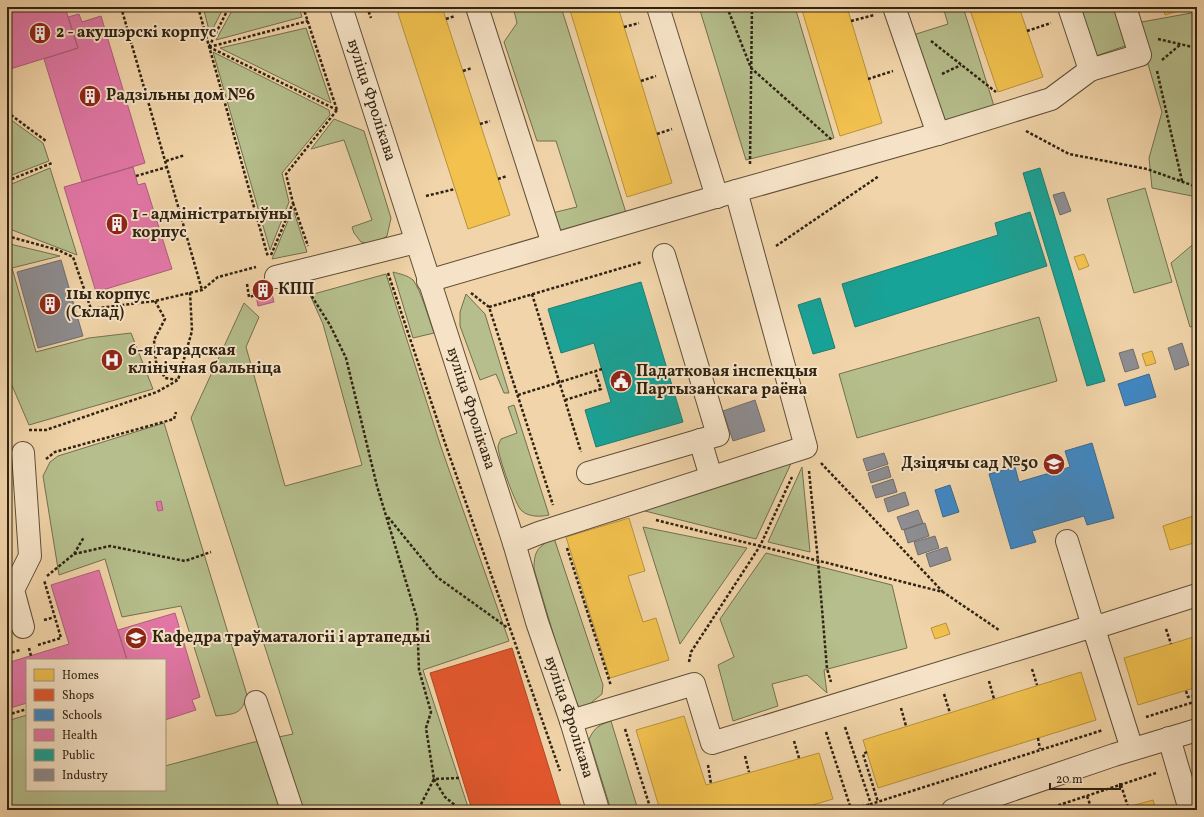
<svg xmlns="http://www.w3.org/2000/svg" width="1204" height="817" font-family="Vollkorn,serif">
	<style>
		.green { fill: #b5be8c; stroke: #72704f }
		.homes { fill: #f2c14e; stroke: #b8923c }
		.shops { fill: #e4572e; stroke: #ae4726 }
		.schools { fill: #3f88c5; stroke: #3a6a8f }
		.health { fill: #e377a8; stroke: #ad5e7b }
		.public { fill: #17a398; stroke: #1e7d70 }
		.industry { fill: #8d8d92; stroke: #716d6c }
		.lines { fill: none; stroke-linecap: round; stroke-linejoin: round }
		.minor-casing { stroke: #604f38; stroke-width: 24 }
		.path { stroke: #2f2312; stroke-width: 2.5; stroke-dasharray: 3 2; stroke-linecap: butt }
		.minor { stroke: #f6e3c7; stroke-width: 22 }
		.labels { text-anchor: middle; dominant-baseline: central; stroke-width: 4; stroke-linejoin: round; paint-order: stroke }
		.poi-label { font-size: 16px; font-weight: bold; fill: #2f2312; stroke: #f6e3c7; text-anchor: start }
		.street-label { font-size: 16px; fill: #2f2312; stroke: #f6e3c7 }
	</style>
	<rect width="100%" height="100%" fill="#f1d4a9"/>
	<filter id="stains"><feTurbulence type="fractalNoise" baseFrequency=".005" numOctaves="4"/><feColorMatrix values="0 0 0 0 .2 0 0 0 0 .09 0 0 0 0 .02 0 0 0 .5 -.17"/></filter>
	<radialGradient id="worn" r=".72"><stop offset=".6" stop-color="#630" stop-opacity="0"/><stop offset="1" stop-color="#630" stop-opacity=".3"/></radialGradient>
	<!-- green -->
	<path class="green" d="M203 7H224L210 34Z
		M234 7H299L302 17 216 40Z
		M513 7H561L628 219 558 239 552 213 577 207 556 141H537L504 42 517 23Z
		M699 7H795L834 138 746 160Z
		M943 7H963L994 106 941 123 913 35 948 24Z
		M1077 7H1116L1128 45 1093 57Z
		M1197 12V197L1152 188 1149 158 1162 112 1136 23Z
		M306 28 331 103 220 48Z
		M213 52 329 110 330 115 282 173 289 202 270 250Z
		M7 117 43 143 49 161 7 177Z
		M334 119 364 131 391 218 387 236C378 242 371 244 361 242L354 233 352 227 372 220 344 140 311 149Z
		M50 168 77 255 7 228V186Z
		M1145 188 1172 282 1134 293 1107 199Z
		M293 209 307 252 272 259Z
		M1197 237V325L1190 327 1171 263 1197 241Z
		M7 242 14 245 60 256 12 268 36 352 89 338 131 333 153 389 29 425 7 374Z
		M393 272C400 274 407 275 413 280 421 290 429 320 434 333L413 338Z
		M386 274 441 447 509 641 423 670 469 810H7V721L27 715V790H165V766L250 743 293 734 191 418 244 303 259 317 246 347 285 486 362 465 323 324 310 295Z
		M466 294 485 314 509 393H504L496 374 480 380 460 326V312Z
		M1039 317 1057 381 857 438 839 374Z
		M514 405 549 515C540 517 529 517 522 511 516 507 498 456 498 447 498 445 500 441 501 439L517 433 508 407Z
		M164 423 247 695C242 715 234 714 216 716L181 606 122 617 105 559 59 575 43 476 50 462 58 456Z
		M794 457 756 539 641 510Z
		M802 467 810 552 768 542Z
		M643 527 747 548 680 644Z
		M554 538 603 685 602 694 581 711 569 687 534 569C534 550 538 547 554 538Z
		M766 553 892 585 907 648 824 670 827 693 807 675 772 684 778 706 733 721 718 665 734 657 720 619Z
		M611 721 638 810H611L589 739C595 727 599 725 611 721Z"/>
	<!-- homes -->
	<path class="homes" d="M396 7H442L510 215 468 229Z
		M569 7H618L672 183 627 197Z
		M801 7H847L882 123 840 136Z
		M969 7H1019L1043 77 998 92Z
		M1163 7H1191L1165 15Z
		M1084 254 1089 266 1079 270 1074 257Z
		M1152 351 1156 363 1146 366 1142 354Z
		M1193 516 1197 530V542L1170 550 1163 526Z
		M629 518 645 571 628 576 643 622 656 618 669 660 610 678 566 537Z
		M946 623 950 634 935 639 931 628Z
		M1197 636V687L1138 705 1124 658Z
		M1081 672 1096 720 878 788 863 740Z
		M684 716 706 785 819 753 833 799 796 810H660L636 730Z
		M1153 800 1156 810H1119L1128 807Z"/>
	<!-- shops -->
	<path class="shops" d="M512 648 562 810H472L430 673Z"/>
	<!-- schools -->
	<path class="schools" d="M1149 374 1156 397 1125 406 1118 384Z
		M1092 443 1114 518 1087 525 1084 516 1032 531 1036 542 1011 549 989 474 1015 467 1019 482 1070 467 1065 451Z
		M950 485 959 512 943 517 935 490Z"/>
	<!-- health -->
	<path class="health" d="M18 7H65L78 48 7 70V10Z
		M79 14 82 22 101 16 145 163 82 182 44 59 78 48 68 17Z
		M133 167 138 185 145 183 172 269 96 292 64 187Z
		M269 282 274 302 258 306 254 285Z
		M161 501 163 510 158 511 156 502Z
		M99 570 127 660H27V703L7 709V663L69 644 51 585Z
		M175 613 200 697 192 700 196 710 165 720V660H127L118 630Z"/>
	<!-- public -->
	<path class="public" d="M1040 168 1105 381 1087 386 1023 173Z
		M1030 212 1047 266 855 327 842 284 998 235 995 223Z
		M641 282 683 422 596 447 585 410 611 402 594 343 561 353 548 309Z
		M820 298 835 348 813 354 798 305Z"/>
	<!-- industry -->
	<path class="industry" d="M1064 192 1071 211 1060 215 1053 195Z
		M61 260 83 336 38 348 17 272Z
		M1182 343 1189 365 1175 370 1168 348Z
		M1133 349 1139 368 1125 372 1119 353Z
		M755 400 765 431 733 441 723 411Z
		M884 453 888 464 867 471 863 459Z
		M888 466 891 477 871 483 868 473Z
		M893 479 897 492 876 498 872 486Z
		M905 492 909 505 888 512 884 499Z
		M918 510 923 523 902 530 897 517Z
		M925 523 929 536 908 543 904 530Z
		M935 536 939 548 918 555 914 542Z
		M947 547 951 560 930 567 926 554Z"/>
	<g class="lines">
		<!-- minor casing -->
		<g class="minor-casing">
			<g id="minor">
				<path id="s1" d="M341 7 514 543 537 622 571 721 598 810"/>
				<path d="M477 7 553 244"/>
				<path d="M658 7 717 197"/>
				<path d="M894 7 938 134"/>
				<path d="M1069 7 1090 70"/>
				<path d="M276 277 416 242"/>
				<path d="M428 281 736 191 938 134 1051 99 1090 70 1140 55 1125 7"/>
				<path d="M700 440 711 477"/>
				<path d="M588 473 718 435 664 255"/>
				<path d="M1067 541 1093 626 1106 624 1197 595"/>
				<path d="M514 543 539 533 806 447 736 191"/>
				<path d="M23 627 13 590 30 556 23 453"/>
				<path d="M256 702 292 810"/>
				<path d="M571 721 694 684 712 743 1093 626 1132 749"/>
				<path d="M1169 738 1190 810"/>
				<path d="M953 810 1114 755 1197 730"/>
			</g>
		</g>
		<!-- path -->
		<path class="path" d="M121 7 202 290
			M198 7 268 257
			M303 7 337 110
			M367 7 371 18
			M727 7 751 68 832 140
			M446 19 455 16
			M851 21 874 15
			M624 27 639 23
			M1027 31 1051 23
			M1158 39 1197 48
			M931 41 996 92
			M209 47 337 110
			M209 47 308 21
			M209 47 229 7
			M1162 60 1181 44
			M463 71 472 68
			M1157 71 1182 181
			M942 74 961 65
			M868 79 893 71
			M641 81 656 76
			M7 112 46 141
			M480 124 490 121
			M1026 131 1069 154 1147 169 1197 187
			M657 134 672 129
			M166 161 185 155
			M750 164 752 7
			M136 176 167 167
			M498 179 507 176
			M7 181 52 163
			M426 196 455 189
			M293 203 308 246
			M7 236 58 250 73 257 91 309 155 301 202 290 218 277 256 267
			M776 246 879 176
			M271 255 293 203 286 174 337 110
			M388 273 445 443 560 771
			M247 284 249 297 256 295
			M309 292 330 325 346 358 377 486 417 618 419 670 431 712 426 728 434 779 418 810
			M471 293 489 307 553 505
			M532 294 581 452
			M155 301 165 319 154 340 156 362 165 378 177 380
			M489 307 642 262
			M518 395 602 369
			M565 400 601 389 595 372
			M29 430H46L157 392 178 380 192 331 190 292
			M46 459 55 452 174 419 176 412
			M821 463 943 592
			M809 471 818 561 827 669 831 682
			M388 517 437 577 508 628
			M656 520 943 592 999 630
			M567 548 611 686
			M74 554 110 546 185 561 211 552
			M47 576 74 554 84 537
			M44 620 55 617
			M1166 629 1171 644
			M38 645 61 638 44 580
			M29 648 31 656
			M7 654 20 650
			M689 662 691 652 760 546 792 477
			M1032 669 1037 685
			M989 681 994 699
			M1186 691 1188 697 1197 696
			M944 694 950 713
			M901 708 906 726
			M7 715 27 709
			M1146 717 1197 701
			M845 727 871 804 1103 730
			M625 729 651 810
			M826 732 851 809
			M1038 738 1040 749
			M794 741 799 758
			M867 752 863 754 878 802
			M745 756 749 772
			M708 765 711 784
			M459 778 434 779 445 797 461 810
			M1121 785 1128 807
			M1087 796 1092 810
			M847 810 871 804
			M1044 810 1156 773"/>
		<!-- minor -->
		<use href="#minor" class="minor"/>
	</g>
	<!-- icons -->
	<defs>
		<g id="building-disc" transform="scale(1.15)"><circle r="9.5" fill="#8f2418" stroke="#f6e3c7"/><path d="M-4-6H4V6H1V3H-1V6H-4ZM-2.5-4.3h1.7v1.8h-1.7ZM.8-4.3h1.7v1.8H.8ZM-2.5-1h1.7V.8h-1.7ZM.8-1h1.7V.8H.8Z" fill="#fff"/></g>
		<g id="hospital-disc" transform="scale(1.15)"><circle r="9.5" fill="#8f2418" stroke="#f6e3c7"/><path d="M-5-5h3v3.5h4V-5h3V5h-3V1.5h-4V5h-3Z" fill="#fff"/></g>
		<g id="civic-disc" transform="scale(1.15)"><circle r="9.5" fill="#8f2418" stroke="#f6e3c7"/><path d="M-.6-6.5H3V-4.5H.6V-3L4-1V1h2V6H-6V1h2V-1L-.6-3ZM-1.2 2.5V6h2.4V2.5Z" fill="#fff"/></g>
		<g id="school-disc" transform="scale(1.15)"><circle r="9.5" fill="#8f2418" stroke="#f6e3c7"/><path d="M0-5L7-2L0 1L-7-2ZM-4 1L0 2.5L4 1V4Q0 6-4 4Z" fill="#fff"/></g>
		<g id="university-disc" transform="scale(1.15)"><circle r="9.5" fill="#8f2418" stroke="#f6e3c7"/><path d="M0-5L7-2L0 1L-7-2ZM-4 1L0 2.5L4 1V4Q0 6-4 4Z" fill="#fff"/></g>
	</defs>
	<g fill-rule="evenodd">
		<use href="#building-disc" x="40" y="33"/>
		<use href="#building-disc" x="90" y="96"/>
		<use href="#building-disc" x="117" y="224"/>
		<use href="#building-disc" x="263" y="290"/>
		<use href="#building-disc" x="50" y="304"/>
		<use href="#hospital-disc" x="112" y="360"/>
		<use href="#civic-disc" x="621" y="381"/>
		<use href="#school-disc" x="1054" y="464"/>
		<use href="#university-disc" x="136" y="638"/>
	</g>
	<g class="labels">
		<!-- poi labels -->
		<g class="poi-label">
			<text x="56" y="33">2 - акушэрскі корпус</text>
			<text x="106" y="96">Радзільны дом №6</text>
			<text x="132" y="215">1 - адміністратыўны<tspan x="132" dy="18">корпус</tspan></text>
			<text x="278" y="290">КПП</text>
			<text x="66" y="295">11ы корпус<tspan x="66" dy="18">(Склад)</tspan></text>
			<text x="128" y="351">6-я гарадская<tspan x="128" dy="18">клінічная бальніца</tspan></text>
			<text x="636" y="372">Падатковая інспекцыя<tspan x="636" dy="18">Партызанскага раёна</tspan></text>
			<text x="1038" y="464" text-anchor="end">Дзіцячы сад №50</text>
			<text x="152" y="638">Кафедра траўматалогіі і артапедыі</text>
		</g>
		<!-- street labels -->
		<g class="street-label">
			<text stroke="none"><textPath href="#s1" startOffset="98">вуліца Фролікава</textPath></text>
			<text stroke="none"><textPath href="#s1" startOffset="422">вуліца Фролікава</textPath></text>
			<text stroke="none"><textPath href="#s1" startOffset="746">вуліца Фролікава</textPath></text>
		</g>
	</g>
	<!-- margin -->
	<rect width="1204" height="817" fill="none" stroke="#f1d4a9" stroke-width="24"/>
	<rect x="8" y="8" width="1188" height="801" fill="none" stroke="#2f2312" stroke-width="2"/>
	<rect x="12" y="12" width="1180" height="793" fill="none" stroke="#2f2312"/>
	<!-- legend -->
	<rect x="26" y="659" width="140" height="132" fill="#f6e3c7" stroke="#a6967f"/>
	<rect x="34" y="669" width="20" height="12" fill="#f2c14e" stroke="#a6967f"/>
	<text x="62" y="679" font-size="12" fill="#2f2312">Homes</text>
	<rect x="34" y="689" width="20" height="12" fill="#e4572e" stroke="#a6967f"/>
	<text x="62" y="699" font-size="12" fill="#2f2312">Shops</text>
	<rect x="34" y="709" width="20" height="12" fill="#3f88c5" stroke="#a6967f"/>
	<text x="62" y="719" font-size="12" fill="#2f2312">Schools</text>
	<rect x="34" y="729" width="20" height="12" fill="#e377a8" stroke="#a6967f"/>
	<text x="62" y="739" font-size="12" fill="#2f2312">Health</text>
	<rect x="34" y="749" width="20" height="12" fill="#17a398" stroke="#a6967f"/>
	<text x="62" y="759" font-size="12" fill="#2f2312">Public</text>
	<rect x="34" y="769" width="20" height="12" fill="#8d8d92" stroke="#a6967f"/>
	<text x="62" y="779" font-size="12" fill="#2f2312">Industry</text>
	<!-- scale -->
	<path d="M1050 783v6h70v-6" fill="none" stroke="#2f2312" stroke-width="2"/>
	<text x="1056" y="783" font-size="12" fill="#2f2312" stroke="#f6e3c7" stroke-width="3" paint-order="stroke">20 m</text>
	<rect width="100%" height="100%" filter="url(#stains)"/>
	<rect width="100%" height="100%" fill="url(#worn)"/>
</svg>
